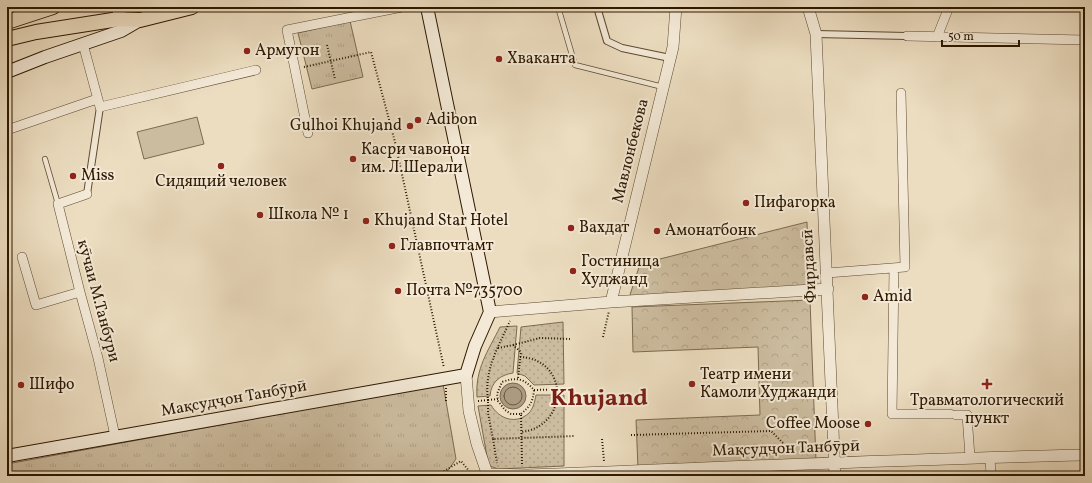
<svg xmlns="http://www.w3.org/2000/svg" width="1092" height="483" font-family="Vollkorn,serif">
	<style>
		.grass { fill: url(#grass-dots); stroke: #7c6a50 }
		.forest { fill: url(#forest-crowns); stroke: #7c6a50 }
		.park { fill: url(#park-tufts); stroke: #7c6a50 }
		.garden { fill: #ccbc9f; stroke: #7c6a50 }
		.water { fill: #ab9a7f; stroke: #79664c }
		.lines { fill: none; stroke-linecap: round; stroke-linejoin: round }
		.shore { stroke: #6c5940; stroke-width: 1 }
		.service-casing { stroke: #5d4930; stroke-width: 6 }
		.pedestrian-casing { stroke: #5d4930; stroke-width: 8 }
		.minor-casing { stroke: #5d4930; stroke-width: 10 }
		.tertiary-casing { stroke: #5d4930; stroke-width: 12 }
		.secondary-casing { stroke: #2d1800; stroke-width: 14 }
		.primary-casing { stroke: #2d1800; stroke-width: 16 }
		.path { stroke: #2d1800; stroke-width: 2; stroke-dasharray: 1 2; stroke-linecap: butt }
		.service { stroke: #f3e9d6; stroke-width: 4.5 }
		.pedestrian { stroke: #f3e9d6; stroke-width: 6 }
		.minor { stroke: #f3e9d6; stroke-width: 9 }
		.tertiary { stroke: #f3e9d6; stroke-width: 11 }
		.secondary { stroke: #f3e9d6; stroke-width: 12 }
		.primary { stroke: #ecddc0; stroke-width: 14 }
		.poi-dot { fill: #8f2418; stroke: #f3e9d6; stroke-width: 1.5 }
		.labels { text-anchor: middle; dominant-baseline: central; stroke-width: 4; stroke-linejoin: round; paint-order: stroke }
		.poi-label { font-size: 16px; fill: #2d1800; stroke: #f3e9d6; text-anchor: start }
		.street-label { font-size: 16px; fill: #2d1800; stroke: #f3e9d6 }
		.town-label { font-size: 24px; font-weight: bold; fill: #7a1f14; stroke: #f3e9d6 }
	</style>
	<defs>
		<pattern id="grass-dots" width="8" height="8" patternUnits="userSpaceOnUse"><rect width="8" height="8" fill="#ccbc9f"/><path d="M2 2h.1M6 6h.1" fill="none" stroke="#b0a187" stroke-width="1.8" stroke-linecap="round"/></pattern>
		<pattern id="forest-crowns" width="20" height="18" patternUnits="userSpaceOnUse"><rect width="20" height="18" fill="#ccbc9f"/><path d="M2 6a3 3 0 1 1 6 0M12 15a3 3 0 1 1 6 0" fill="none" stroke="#b0a187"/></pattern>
		<pattern id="park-tufts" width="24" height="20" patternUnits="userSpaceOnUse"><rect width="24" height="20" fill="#ccbc9f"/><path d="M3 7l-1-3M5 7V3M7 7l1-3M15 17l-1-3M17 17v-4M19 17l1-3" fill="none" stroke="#b0a187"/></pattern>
	</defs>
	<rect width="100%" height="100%" fill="#ecddc0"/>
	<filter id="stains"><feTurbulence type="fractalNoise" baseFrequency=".005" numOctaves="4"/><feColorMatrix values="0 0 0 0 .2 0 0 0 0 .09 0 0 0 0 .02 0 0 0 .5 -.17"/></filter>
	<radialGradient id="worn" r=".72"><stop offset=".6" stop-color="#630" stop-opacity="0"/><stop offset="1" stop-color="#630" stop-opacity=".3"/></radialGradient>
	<!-- grass -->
	<path class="grass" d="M563 322 564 384 534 385 525 376 517 373 521 327Z
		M517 326 513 373C500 375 491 382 490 396L477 397C475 369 488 351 500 327Z
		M536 395H564V466L498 469 490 466 488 462 478 406 491 405C499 419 516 425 529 413 533 409 535 401 536 395Z"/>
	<!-- forest -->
	<path class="forest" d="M807 222 809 292 628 301 640 264Z
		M810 300 816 461 638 468 636 420 760 415 758 347 633 352 632 307Z"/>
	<!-- park -->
	<path class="park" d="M350 21 363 77 312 89 298 33Z
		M443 384 456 459 444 476H7V464Z"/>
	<!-- garden -->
	<path class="garden" d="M197 117 204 144 144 159 137 132Z"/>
	<!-- water -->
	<path class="water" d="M500 396a13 13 0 1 1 26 0a13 13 0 1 1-26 0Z"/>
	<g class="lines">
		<!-- shore -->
		<path class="shore" d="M504 396a9 9 0 1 1 18 0a9 9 0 1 1-18 0Z"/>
		<!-- service casing -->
		<g class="service-casing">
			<path id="service" d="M558 7 575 65 663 87
				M45 159 58 204"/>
		</g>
		<!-- pedestrian casing -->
		<g class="pedestrian-casing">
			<path id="pedestrian" d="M597 7 607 41 622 48 670 58
				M816 34 907 36
				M87 194 100 107"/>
		</g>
		<!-- minor casing -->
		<g class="minor-casing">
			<path id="minor" d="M907 36 1085 40
				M937 37 949 7
				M83 44 100 107 256 70
				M7 130 97 99
				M308 133 287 30 402 7
				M87 194 58 204 80 292 98 358 115 436
				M22 257 36 305 80 292
				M894 268 892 414H950
				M827 273 905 267 901 93
				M956 415H967L970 457
				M990 457 991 476"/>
		</g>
		<!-- tertiary casing -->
		<g class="tertiary-casing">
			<path id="tertiary" d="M808 7 816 34 835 476
				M611 302 673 47 676 7
				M490 312 611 302 828 289
				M466 375 469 411 477 444 488 476
				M488 474 527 475C713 468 899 459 1085 455"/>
		</g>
		<!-- secondary casing -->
		<g class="secondary-casing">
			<path id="secondary" d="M119 7V19
				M7 72 45 57 121 31 140 20
				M7 456 466 375 475 346 490 312 427 7"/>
		</g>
		<!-- primary casing -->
		<g class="primary-casing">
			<path id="primary" d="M7 22 53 7
				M7 39 36 32 119 19 140 20 192 7"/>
		</g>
		<!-- path -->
		<path class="path" d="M327 45 335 79
			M304 67 371 52 395 142 444 368
			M603 337 609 311
			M513 345 540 338 570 339
			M498 348 513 345 521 352 518 378
			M520 357C570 359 569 427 521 432
			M534 390 572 389
			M498 399 488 400C484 369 498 348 510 321
			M446 401V388
			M478 401 488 400V413L493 439 575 436
			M521 414C530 406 533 402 534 390 524 378 516 377 502 382L497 394 498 401 505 410 511 414H521L522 464
			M631 435 771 431 792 452 768 454
			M493 439 497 463
			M602 439 604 461
			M436 476 461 461 473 476"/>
		<!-- service -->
		<use href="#service" class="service"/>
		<!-- pedestrian -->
		<use href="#pedestrian" class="pedestrian"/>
		<!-- minor -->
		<use href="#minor" class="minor"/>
		<!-- tertiary -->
		<use href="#tertiary" class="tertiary"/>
		<!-- secondary -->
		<use href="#secondary" class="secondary"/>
		<!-- primary -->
		<use href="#primary" class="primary"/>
	</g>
	<!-- markers -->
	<g class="poi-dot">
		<circle cx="247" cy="51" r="4"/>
		<circle cx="499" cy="59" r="4"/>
		<circle cx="418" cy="120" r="4"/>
		<circle cx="410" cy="126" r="4"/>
		<circle cx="353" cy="159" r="4"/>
		<circle cx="221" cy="166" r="4"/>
		<circle cx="73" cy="176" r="4"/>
		<circle cx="746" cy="203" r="4"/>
		<circle cx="260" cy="215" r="4"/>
		<circle cx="366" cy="221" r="4"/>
		<circle cx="571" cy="228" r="4"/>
		<circle cx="657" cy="231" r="4"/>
		<circle cx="392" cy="246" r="4"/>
		<circle cx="573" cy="271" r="4"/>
		<circle cx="398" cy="291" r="4"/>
		<circle cx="865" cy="297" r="4"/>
		<circle cx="692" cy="384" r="4"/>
		<path d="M985 378h4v4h4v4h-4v4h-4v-4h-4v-4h4z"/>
		<circle cx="21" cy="385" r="4"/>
		<circle cx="868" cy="424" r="4"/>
	</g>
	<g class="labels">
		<!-- poi labels -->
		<g class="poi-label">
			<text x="255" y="51">Армугон</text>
			<text x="507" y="59">Хваканта</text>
			<text x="426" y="120">Adibon</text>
			<text x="402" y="126" text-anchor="end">Gulhoi Khujand</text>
			<text x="361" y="150">Касри чавонон<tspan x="361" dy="18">им. Л.Шерали</tspan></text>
			<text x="81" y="176">Miss</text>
			<text x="221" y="182" text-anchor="middle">Сидящий человек</text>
			<text x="754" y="203">Пифагорка</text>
			<text x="268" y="215">Школа № 1</text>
			<text x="374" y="221">Khujand Star Hotel</text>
			<text x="579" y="228">Вахдат</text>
			<text x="665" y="231">Амонатбонк</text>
			<text x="400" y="246">Главпочтамт</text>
			<text x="581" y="262">Гостиница<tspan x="581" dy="18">Худжанд</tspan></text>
			<text x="406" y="291">Почта №735700</text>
			<text x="873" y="297">Amid</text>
			<text x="700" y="375">Театр имени<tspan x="700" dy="18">Камоли Худжанди</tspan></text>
			<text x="29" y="385">Шифо</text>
			<text x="987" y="401" text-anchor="middle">Травматологический<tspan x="987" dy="18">пункт</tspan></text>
			<text x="860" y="424" text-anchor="end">Coffee Moose</text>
		</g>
		<!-- street labels -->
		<g class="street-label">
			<text transform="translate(631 151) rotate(-76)">Мавлонбекова</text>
			<text transform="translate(810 266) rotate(-93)">Фирдавсӣ</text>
			<text transform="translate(98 301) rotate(75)">кӯчаи М.Танбури</text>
			<text transform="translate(234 399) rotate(-10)">Мақсудҷон Танбӯрӣ</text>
			<text transform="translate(786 449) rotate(-2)">Мақсудҷон Танбӯрӣ</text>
		</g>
		<!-- town labels -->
		<g class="town-label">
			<text x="599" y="399">Khujand</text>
		</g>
	</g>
	<!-- margin -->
	<rect width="1092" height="483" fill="none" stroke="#ecddc0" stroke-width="24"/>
	<rect x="8" y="8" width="1076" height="467" fill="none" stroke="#2d1800" stroke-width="2"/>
	<rect x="12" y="12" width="1068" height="459" fill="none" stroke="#2d1800"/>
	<!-- scale -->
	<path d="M942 40v6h77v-6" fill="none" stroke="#2d1800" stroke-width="2"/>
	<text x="948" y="40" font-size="12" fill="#2d1800" stroke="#f3e9d6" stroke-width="3" paint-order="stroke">50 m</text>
	<rect width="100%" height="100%" filter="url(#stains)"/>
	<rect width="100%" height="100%" fill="url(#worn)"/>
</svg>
